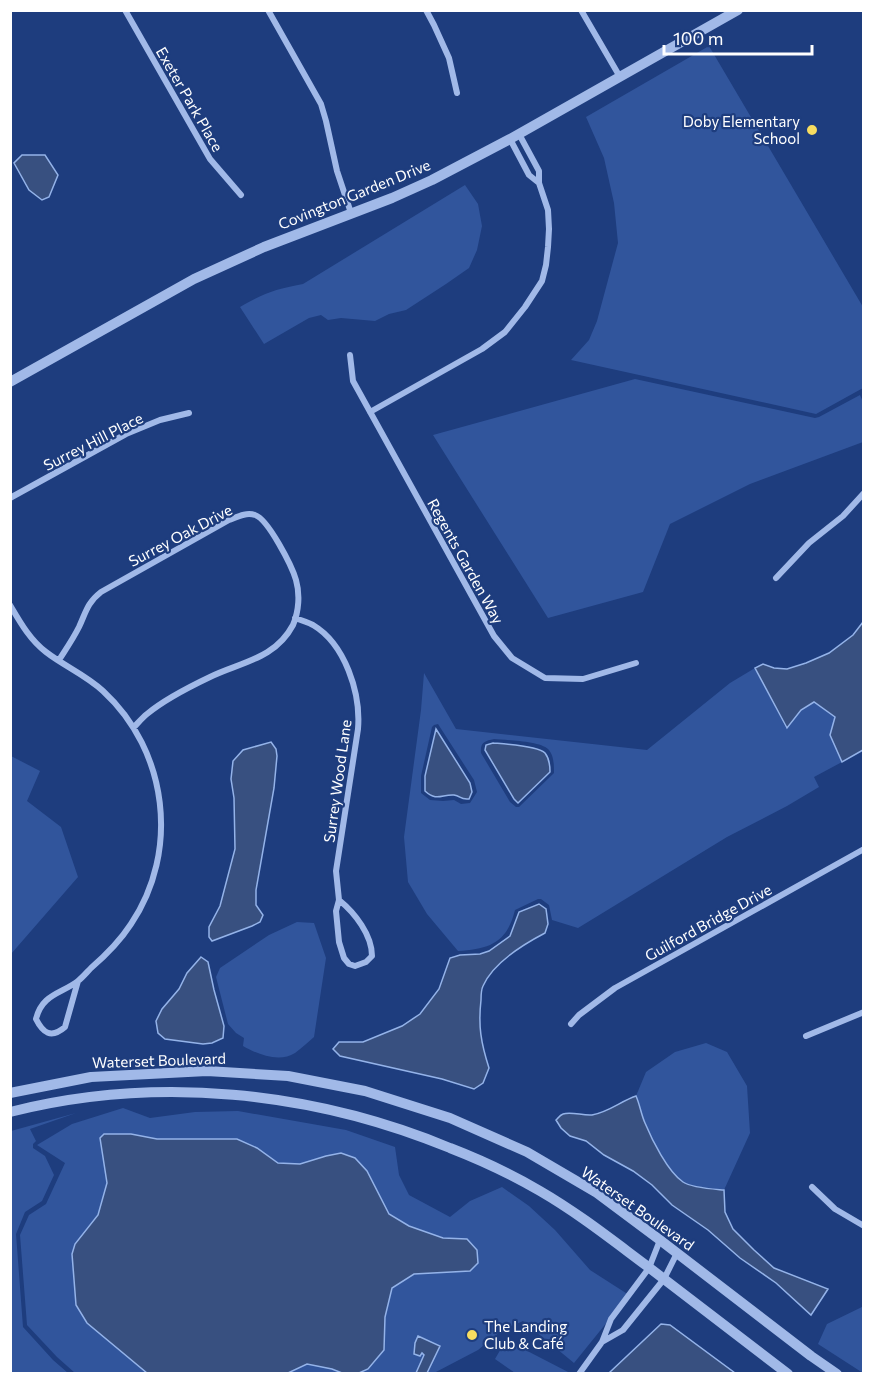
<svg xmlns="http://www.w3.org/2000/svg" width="874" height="1384" font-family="Commissioner,sans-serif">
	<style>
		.green { fill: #31559c; fill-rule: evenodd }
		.water { fill: #385080; stroke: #94b3e9; stroke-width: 1.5 }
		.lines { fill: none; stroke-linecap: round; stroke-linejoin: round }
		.minor { stroke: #a1b9e8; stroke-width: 6 }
		.tertiary { stroke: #a1b9e8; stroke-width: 10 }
		.poi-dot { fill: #f7dc60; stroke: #1e3d7e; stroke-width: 2 }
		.labels { text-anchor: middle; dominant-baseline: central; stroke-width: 4.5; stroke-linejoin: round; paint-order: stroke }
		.street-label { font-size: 15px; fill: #fff; stroke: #1e3d7e }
		.poi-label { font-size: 15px; fill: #fff; stroke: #1e3d7e; text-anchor: end }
	</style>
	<rect width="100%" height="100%" fill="#1e3d7e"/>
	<!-- green -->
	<path class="green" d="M709 46 863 307V388L816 414 571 360 589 340 597 321 618 243 614 203 604 158 586 117Z
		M465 185 478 204 482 226 477 250 469 268 446 284 406 310 389 314 375 321 341 318 328 320 321 315 309 318 264 344 240 307C264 293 276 289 303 284Z
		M635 379 815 418 819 417 860 395 863 402V442L750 484 670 524 643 592 548 618 433 435Z
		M755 668 786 728 801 710 814 702 836 718 830 735 842 762 814 777 819 787 787 806 727 837 578 928 552 920 549 905 541 899H538L515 910C507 943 489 949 458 951L427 914 408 882 404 837 421 710 424 673 456 729 647 750 730 683ZM438 724 474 780 477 792 470 803 461 804 454 800 443 801 430 800 421 793V776L432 727 434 725ZM494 739C506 740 540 741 548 749 554 755 554 765 554 773L519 807H516L510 802 481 753C480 742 485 741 494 739Z
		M11 756 40 771 27 801 61 827 78 877 11 954Z
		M297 922 314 923 326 958 314 1037C308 1042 302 1048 295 1053 279 1063 257 1054 243 1046L244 1038 236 1033 228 1024 216 977 220 968 269 935Z
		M706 1043 727 1052 747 1086 750 1133 724 1190C713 1189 692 1188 683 1182 668 1172 652 1140 645 1123 641 1114 640 1105 636 1096L646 1072 675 1052Z
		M123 1108 150 1118 195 1112 238 1111 346 1130 395 1147 399 1175 409 1195 450 1217 470 1201 502 1187 529 1206 555 1230 590 1270 629 1295 574 1363 523 1321 501 1331 478 1350 434 1373H75L57 1357 27 1325 20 1235 29 1215 46 1204 65 1163 37 1145 72 1124Z
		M76 1113 30 1129 36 1141 33 1144V1148L45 1156 54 1175 42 1201 25 1212 16 1234 23 1327 53 1360 68 1373H11V1131Z
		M862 1307H864L863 1373 818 1344 827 1324Z
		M506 1340 570 1373H515L495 1359Z"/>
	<!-- water -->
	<path class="water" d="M22 155H45L58 175 49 197 42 200 29 190 14 163Z
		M863 622V750L842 762 830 735 835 717 814 702 801 710 787 728 755 668 763 664 774 668 787 669 806 663 829 653 853 635Z
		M436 729 470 783 472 792 469 799C460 800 461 796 454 795 442 794 437 802 425 791V776Z
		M271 742 276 749 277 756 274 788 256 890V905L263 915 260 922 252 926 212 941 209 937V927L220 906 235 849 234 798 231 779 233 761 243 750Z
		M493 743C504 744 538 746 545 753 549 758 550 766 550 772L518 803 514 799 485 750 486 745Z
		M539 904 546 909 548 924 545 933C524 944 493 963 483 986 481 990 481 995 481 1000 478 1026 481 1043 489 1068L483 1083 474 1089 442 1079 340 1056 333 1049 339 1042H363L402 1026 420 1014 439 989 450 958 460 955 480 954 489 951 510 936 519 912Z
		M201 957 208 962 214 990 224 1026 223 1038 212 1043 203 1044 165 1039 158 1033 156 1021 162 1009 179 989 187 973Z
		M636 1096C640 1105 641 1114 645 1123 652 1140 668 1172 683 1182 692 1188 713 1189 724 1190L725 1212 733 1229 754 1250 774 1268 828 1289 811 1315 776 1283 740 1258 708 1230 672 1205 652 1185 633 1171 604 1155 586 1141 570 1136 561 1128 556 1120C558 1118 560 1115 563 1114 571 1111 583 1116 592 1115 609 1112 621 1101 636 1096Z
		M104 1134H131L157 1139H237L257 1148 278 1163 300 1164 326 1156 341 1153 355 1158 367 1171 389 1214 409 1226 443 1238 467 1239 477 1250 478 1263 470 1271 414 1274 392 1288 385 1317 384 1350 368 1369 359 1373H342L332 1369 307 1364 288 1373H147L87 1323 76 1305 72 1254 75 1244 98 1215 107 1183 100 1138Z
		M661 1324 670 1325 735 1373H609Z
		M418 1336 440 1346 427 1373H416L424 1355 422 1353 420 1356 414 1354 415 1343Z"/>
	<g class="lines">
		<!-- minor -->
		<path class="minor" d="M125 10 210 159 241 195
			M268 10 321 104 326 121 337 171 351 213
			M426 10 434 25 449 58 457 93
			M581 10 620 77
			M510 139 529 175 539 183
			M350 355 353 381 494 636 512 658 545 678 583 679 636 663
			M370 412 482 349 505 332 525 307 542 281 546 265 548 247 549 229 548 210 539 183V171L519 134
			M10 498 126 434 160 420 189 413
			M776 578 809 543 843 516 864 493
			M10 605C20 622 30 640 46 652 64 666 86 675 103 691 168 751 180 851 131 924 120 941 106 955 91 968 87 972 83 977 78 981 61 994 42 994 36 1019 43 1033 51 1039 65 1027L78 981
			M295 618C301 620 307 622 313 625 345 644 361 693 358 729L336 871 339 900 336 911 339 942 344 958 349 964 355 966 366 962 372 956C372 935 355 913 339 900
			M59 660C66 649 73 639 79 627 86 612 87 603 101 592L229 520C237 517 246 512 255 515 268 519 292 566 296 580 300 594 299 611 293 625 275 659 241 662 210 677 189 687 165 699 147 714 142 718 138 723 134 727
			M571 1024 579 1015 615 988 864 849
			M806 1036 864 1012
			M812 1187 835 1209 864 1226
			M602 1342 623 1330 664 1279 677 1253
			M579 1374 602 1342 611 1319 649 1268 660 1240"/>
		<!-- tertiary -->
		<path class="tertiary" d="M10 382 194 279 264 247 392 198 432 180 510 139 738 10
			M10 1093 91 1077 207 1071 288 1076 365 1091 450 1118 527 1152 597 1193 660 1240 811 1356 837 1374
			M10 1112C156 1075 312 1091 450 1148 481 1160 511 1174 540 1191 578 1213 612 1240 647 1266 694 1302 741 1338 788 1374"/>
	</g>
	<!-- markers -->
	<g class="poi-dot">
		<circle cx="812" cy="130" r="6"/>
		<circle cx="472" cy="1335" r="6"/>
	</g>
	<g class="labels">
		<!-- street labels -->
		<g class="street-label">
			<text transform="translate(190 99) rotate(60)">Exeter Park Place</text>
			<text transform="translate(354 194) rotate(-22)">Covington Garden Drive</text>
			<text transform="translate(93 441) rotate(-27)">Surrey Hill Place</text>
			<text transform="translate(180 535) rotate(-28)">Surrey Oak Drive</text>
			<text transform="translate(466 561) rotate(61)">Regents Garden Way</text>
			<text transform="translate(337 781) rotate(-82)">Surrey Wood Lane</text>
			<text transform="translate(708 922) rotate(-29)">Guilford Bridge Drive</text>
			<text transform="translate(159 1060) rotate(-2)">Waterset Boulevard</text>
			<text transform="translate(638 1208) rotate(35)">Waterset Boulevard</text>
		</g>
		<!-- poi labels -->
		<g class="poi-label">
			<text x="800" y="121">Doby Elementary<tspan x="800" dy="17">School</tspan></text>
			<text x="484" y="1326" text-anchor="start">The Landing<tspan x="484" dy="17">Club &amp; Café</tspan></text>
		</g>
	</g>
	<!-- border -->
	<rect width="874" height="1384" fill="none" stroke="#ffffff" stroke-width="24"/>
	<!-- scale -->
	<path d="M664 45v9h148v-9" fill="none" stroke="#ffffff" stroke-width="3"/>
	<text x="673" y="45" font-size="18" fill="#ffffff" stroke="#1e3d7e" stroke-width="4.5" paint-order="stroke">100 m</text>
</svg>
